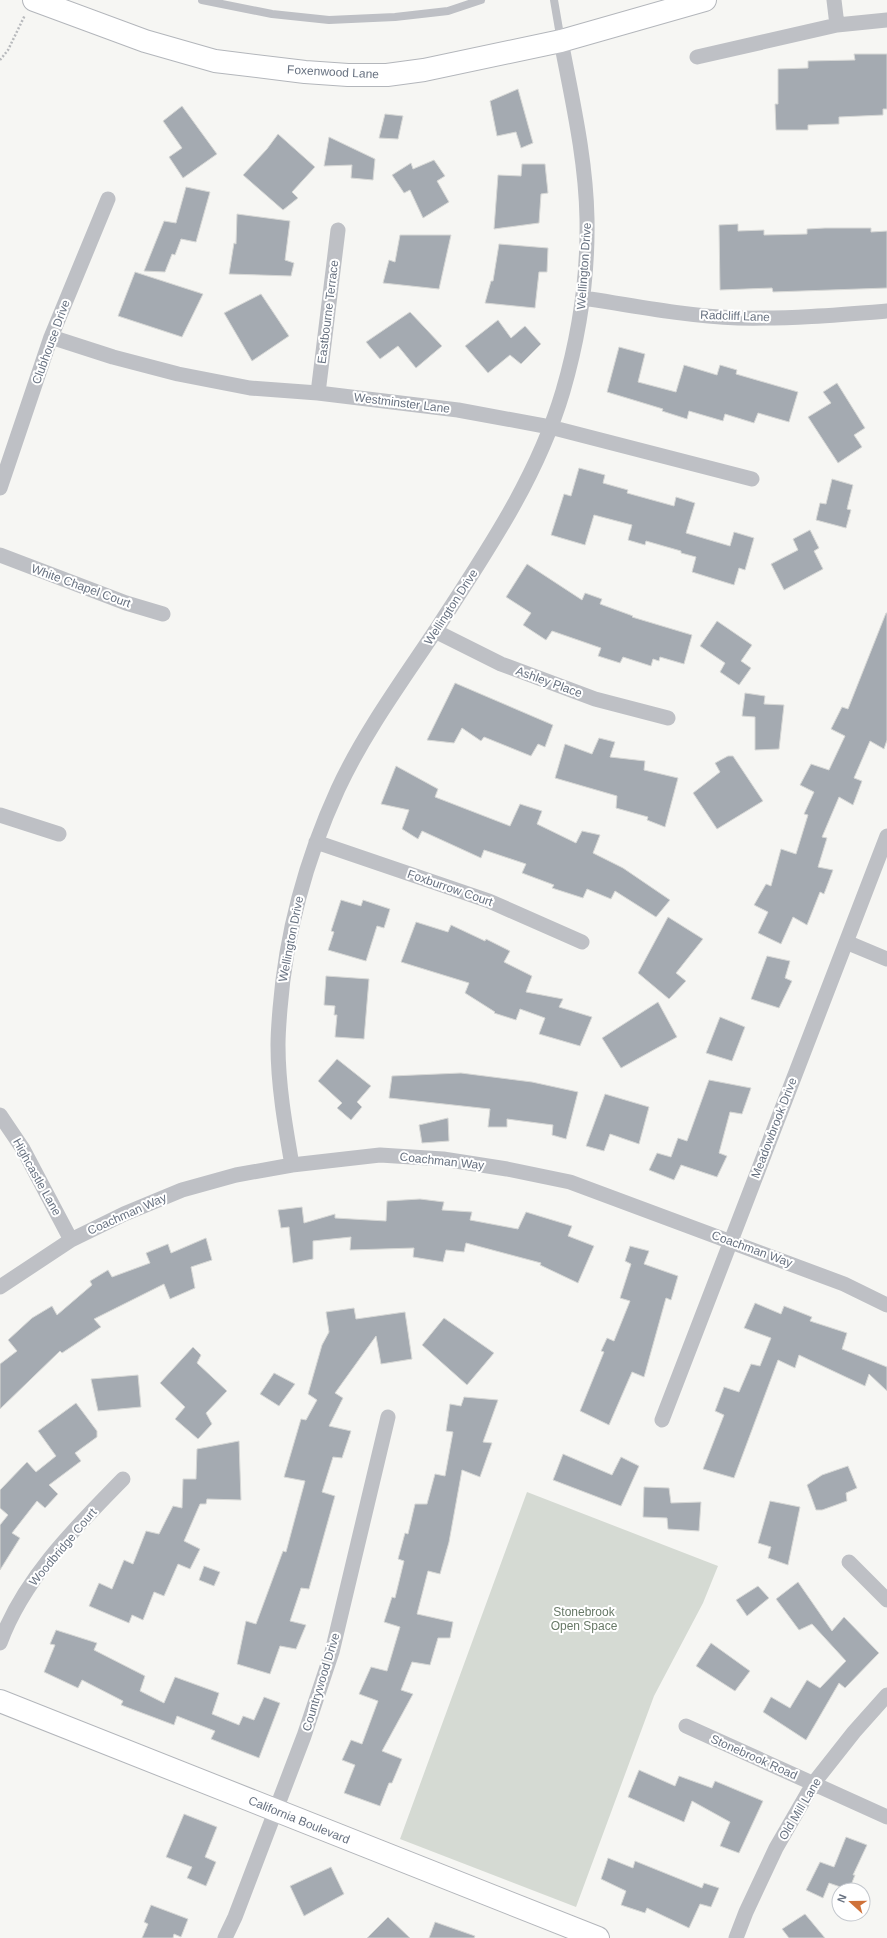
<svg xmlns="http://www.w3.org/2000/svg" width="887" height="1938" font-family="Helvetica,sans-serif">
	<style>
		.green { fill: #d5dad3 }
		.building { fill: #a4aab1; stroke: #d7d8d6 }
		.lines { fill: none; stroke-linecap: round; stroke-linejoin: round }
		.secondary-casing { stroke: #b3b6bb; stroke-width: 24 }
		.path { stroke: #b8babd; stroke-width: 2.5; stroke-dasharray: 2 2; stroke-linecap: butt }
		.lane { stroke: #bec0c5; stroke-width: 8 }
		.street { stroke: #bec0c5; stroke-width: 15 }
		.secondary { stroke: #fff; stroke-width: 22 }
		.labels { text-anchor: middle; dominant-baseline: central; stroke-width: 4; stroke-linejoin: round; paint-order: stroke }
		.street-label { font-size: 12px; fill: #687281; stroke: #fff }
		.park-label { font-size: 12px; fill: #687967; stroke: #fff }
	</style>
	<rect width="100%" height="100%" fill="#f6f6f3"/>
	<!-- green -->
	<path class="green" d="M527 1492 718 1566 703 1603 654 1696 576 1907 400 1839Z"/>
	<!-- building -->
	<path class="building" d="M854 54H887V109H883V115L839 117V124L808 125V130H776L775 104H778V69L808 68V61L855 60Z
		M518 89 533 143 521 148 516 132 497 136 490 101Z
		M182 106 217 154 183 178 169 157 182 148 163 121Z
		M385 114 403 116 398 139 379 138Z
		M278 134 315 167 292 192 298 198 283 210 243 175 267 149Z
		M329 137 375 159 373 180 351 178 352 165 324 166Z
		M434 160 445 176 437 181 449 202 423 218 410 190 404 193 392 175 411 163 413 169Z
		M522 164H545L548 193 541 194 539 223 494 229 498 175 521 176Z
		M186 187 210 192 196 242 181 239 175 255 172 254 165 272 144 271 164 221 176 223Z
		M237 214 290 221 285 260 294 263 291 276 229 274 234 243 236 244Z
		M738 224V231L764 230V235L807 234V229L825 228H871V232L887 231V288L773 292 772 288 720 290 719 225Z
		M400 235H451L439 289 383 283 389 260 395 262Z
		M499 244 548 248 547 272H539L535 308 485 303 491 281H493Z
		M135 272 203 294 182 337 118 316Z
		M261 294 289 336 252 361 224 313Z
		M410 312 442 346 416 368 398 346 380 359 366 342Z
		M498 320 511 338 525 326 541 344 521 364 510 355 488 373 465 346Z
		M619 347 645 354 638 382 676 392 684 365 717 375 720 365 737 370 736 374 798 392 789 422 758 413 754 423 725 414 723 421 689 411 687 419 662 411 663 409 607 392Z
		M837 383 865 428 854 435 862 447 838 463 808 417 831 403 823 392Z
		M579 468 605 475 603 483 628 490 627 493 674 506 676 497 695 503 686 533 730 546 734 532 754 538 745 570 739 568 734 585 692 572 696 557 681 553V551L646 541 645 545 628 540 632 525 594 515 585 545 551 535 564 494 571 496Z
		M832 479 853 485 847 509 851 510 846 528 816 520 820 503 826 504Z
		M810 530 819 548 814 551 823 569 784 590 771 564 798 550 793 539Z
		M527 564 582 600 585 593 602 599 600 604 633 616 632 617 692 635 684 664 660 657 659 661 653 659 651 666 623 657 620 663 598 656 601 648 552 631 546 640 523 625 531 613 506 597Z
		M886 613H887V740L884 749 870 741 854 778 862 781 853 805 839 797 822 837 827 838 818 867 833 870 824 894 820 892 807 925 793 917 781 944 758 933 768 912 754 905 766 884 771 886 781 849 796 854 808 815 804 814 814 792 800 785 811 764 829 770 845 736 831 729 842 707 848 709Z
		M717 621 752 645 741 661 751 668 739 685 720 672 725 663 700 646Z
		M455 683 553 725 545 747 538 744 531 756 484 737 481 741 462 728 454 743 427 740Z
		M745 693 765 696 764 704 784 705 779 749 755 750V717L742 716Z
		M599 738 615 742 610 757 645 761 644 770 678 778 665 827 647 820 648 817 616 808 617 796 555 778 565 744 592 754Z
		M728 756H733L763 801 717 829 693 793 720 772 715 763Z
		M396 766 438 789 435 797 510 826 520 804 542 811 537 824 576 843 582 831 600 835 593 853 623 868 670 900 656 917 615 891 611 899 587 889 583 898 552 888 554 885 522 873 526 864 484 850 481 858 422 831 418 839 402 829 409 810 381 804Z
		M341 900 361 906 363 900 390 909 384 928 377 926 366 961 328 950 334 932 331 931Z
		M668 917 703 939 676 973 686 981 669 999 638 973Z
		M416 922 448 932 451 925 485 941 486 939 510 951 504 962 532 976 526 992 563 999 559 1007 592 1017 580 1046 539 1034 545 1018 520 1009 516 1020 494 1013 495 1012 465 993 469 983 401 962Z
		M767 956 790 961 785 978 792 981 779 1008 751 999Z
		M326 976 369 979 364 1039 335 1037 337 1015H334L335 1006 324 1005Z
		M658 1002 677 1037 621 1068 602 1038Z
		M720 1017 745 1027 732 1061 706 1053Z
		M337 1059 371 1086 357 1102 362 1107 351 1120 337 1108 342 1103 318 1081Z
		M461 1073 532 1082 578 1092 566 1139 552 1135 553 1125 507 1119V1127H488L490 1109 389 1098 392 1076Z
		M709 1080 751 1088 742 1114 730 1112 719 1153 727 1156 717 1177 681 1165 674 1180 649 1170 657 1153 671 1157 678 1138 687 1141Z
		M605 1094 649 1107 639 1144 610 1134 604 1151 586 1146Z
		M448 1118 449 1141 422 1143 419 1125Z
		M420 1199 444 1202 442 1210 472 1212 470 1220 518 1229 526 1212 572 1226 568 1236 594 1246 578 1283 540 1265 541 1263 466 1243 464 1252 446 1250 443 1262 413 1257 414 1248 350 1250 351 1237 313 1241V1259L293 1263 289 1227 281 1228 278 1210 302 1207 304 1223 335 1214V1218L386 1221 387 1201Z
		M206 1238 212 1260 191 1267 195 1288 170 1299 164 1284 94 1319 101 1327 62 1353 60 1351 0 1409V1364L17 1351 8 1340 32 1318 52 1306 57 1315 92 1285 90 1281 108 1270 112 1277 150 1263 146 1253 168 1244 171 1253Z
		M630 1246 649 1251 644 1264 678 1276 671 1300 666 1298 644 1377 632 1372 609 1425 580 1411 604 1352 601 1351 607 1338 614 1341 630 1301 620 1298 631 1264 625 1261Z
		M755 1303 781 1314 784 1306 812 1317 810 1321 847 1333 842 1349 887 1367V1391L869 1374 865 1386 799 1355 795 1368 778 1360 734 1478 703 1469 724 1415 715 1411 724 1387 739 1392 751 1364 760 1366 771 1338 744 1328Z
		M354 1308 356 1319 405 1312 412 1359 381 1364 376 1336 335 1393 343 1398 329 1426 351 1431 342 1458 333 1457 322 1492 335 1496 309 1589 301 1588 290 1621 306 1625 296 1649 280 1646 270 1674 237 1664 246 1621 256 1624 283 1551 286 1552 305 1481 284 1477 301 1419 306 1420 317 1400 308 1394 322 1345 329 1332 326 1312Z
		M444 1318 494 1353 467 1385 422 1345Z
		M193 1347 201 1355 197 1363 227 1391 206 1413 212 1424 198 1439 175 1419 185 1407 160 1383Z
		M274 1373 295 1384 279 1406 260 1394Z
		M138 1375 141 1407 98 1411 91 1379Z
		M464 1397 498 1400 483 1442 492 1443 480 1477 462 1470 449 1542 440 1574 428 1571 417 1614 453 1622 450 1638H438L430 1665 412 1662 401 1690 413 1694 382 1751 402 1759 392 1783H389L380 1806 344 1793 355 1765 342 1760 351 1740 362 1744 378 1701 359 1694 371 1667 387 1671 400 1627 384 1622 392 1597 395 1598 404 1561 398 1559 405 1533 408 1534 415 1504H427L435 1474 445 1476 453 1432 446 1431 450 1404 461 1406Z
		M76 1403 97 1431V1437L75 1453 81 1461 49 1485 58 1494 45 1508 37 1501 12 1533 20 1538 0 1570V1525L8 1515 0 1508V1490L27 1462 36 1472 56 1456 38 1431Z
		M239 1441 241 1500 207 1499 206 1504H200L184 1541 200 1549 190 1569 178 1564 164 1596 154 1592 143 1620 132 1615 129 1623 89 1606 99 1583 112 1589 124 1560 133 1564 146 1531 159 1534 173 1506 182 1508 183 1479H196L197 1449Z
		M563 1454 612 1475 621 1457 639 1466 621 1506 553 1480Z
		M848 1466 857 1488 846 1493 847 1501 822 1510H816L807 1485 822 1475Z
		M644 1487 669 1488 671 1503 701 1502 699 1531 668 1529 667 1518 643 1517Z
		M770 1501 800 1507 788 1565 768 1558 771 1547 758 1543Z
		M204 1566 220 1572 214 1586 199 1580Z
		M798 1582 832 1631 844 1617 879 1653 845 1688 839 1683 806 1740 763 1712 771 1697 790 1708 807 1680 820 1688 846 1661 812 1624 799 1630 776 1599Z
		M758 1586 769 1598 747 1616 736 1600Z
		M56 1630 97 1643 94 1650 145 1676 140 1691 164 1703 175 1677 219 1693 212 1714 239 1725 243 1716 254 1720 264 1697 280 1703 259 1758 211 1739 215 1731 177 1716 174 1725 121 1705 123 1701 82 1680 78 1688 44 1672 55 1645 50 1644Z
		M711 1643 750 1671 735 1691 696 1666Z
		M639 1770 675 1786 679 1776 712 1788 715 1781 763 1801 739 1853 720 1846 730 1822 692 1801 684 1822 628 1797Z
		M184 1814 217 1827 205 1857 216 1862 206 1886 187 1878 192 1867 166 1857Z
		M846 1837 867 1845 853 1875H855L849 1890 829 1883 823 1898 806 1890 820 1862 834 1867Z
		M608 1858 633 1868 635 1861 702 1888 704 1883 719 1888 711 1907 700 1904 689 1928 647 1908 645 1913 621 1905 626 1891 601 1879Z
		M331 1867 344 1894 304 1916 290 1886Z
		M151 1905 188 1919 181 1937 174 1934 173 1938H142L148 1924 144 1922Z
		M805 1914 825 1938H789L782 1929Z
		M388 1917 410 1938H367Z
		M435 1922 475 1936 474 1938H429Z"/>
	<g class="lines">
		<!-- secondary casing -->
		<g class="secondary-casing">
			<path id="secondary" d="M34 0 145 41 215 61 305 72 348 75H387L424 70 561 41 705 0
				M0 1701 598 1938"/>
		</g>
		<!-- path -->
		<path class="path" d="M0 60 8 50 25 15"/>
		<!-- lane -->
		<path class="lane" d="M202 0 272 14 329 20 395 17 448 11 481 0
			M554 0 561 41"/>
		<!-- street -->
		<path class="street" d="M834 0 837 25
			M697 57 837 25 887 20
			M584 298C635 306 686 316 738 318 788 319 837 315 887 311
			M51 337 113 357 178 374 250 388 318 393 458 410 550 427 752 479
			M318 393 338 230
			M0 488 51 337 108 199
			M0 555 126 603 163 614
			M435 631 501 664 595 699 668 718
			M0 815 59 834
			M316 842 489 901 582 942
			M846 942 887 959
			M0 1115 23 1149 71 1240
			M292 1165C285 1125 278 1085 278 1045 278 1033 279 1021 280 1009 286 932 306 859 338 789 364 733 402 681 436 630 485 554 537 479 563 391 579 336 588 277 587 219 586 159 572 99 561 41
			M0 1287 71 1240 124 1214 182 1190 236 1175 292 1165 380 1155 443 1159 507 1169 570 1182 844 1284 887 1305
			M662 1420 887 836
			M849 1562 887 1600
			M0 1643C24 1578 76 1527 123 1479
			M686 1726 887 1817
			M225 1938 235 1917 304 1736 332 1652 388 1417
			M736 1938 746 1912 776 1848 813 1784 854 1732 887 1695"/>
		<!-- secondary -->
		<use href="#secondary" class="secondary"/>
	</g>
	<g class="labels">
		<!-- street labels -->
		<g class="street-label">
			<text transform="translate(333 72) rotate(3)">Foxenwood Lane</text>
			<text transform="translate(584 266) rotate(-86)">Wellington Drive</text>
			<text transform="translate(328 312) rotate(-83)">Eastbourne Terrace</text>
			<text transform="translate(735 316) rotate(2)">Radcliff Lane</text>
			<text transform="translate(51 342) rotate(-70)">Clubhouse Drive</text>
			<text transform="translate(402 403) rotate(7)">Westminster Lane</text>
			<text transform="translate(81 586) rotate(20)">White Chapel Court</text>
			<text transform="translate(451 607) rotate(-57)">Wellington Drive</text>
			<text transform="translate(549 682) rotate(20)">Ashley Place</text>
			<text transform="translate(450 888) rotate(19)">Foxburrow Court</text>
			<text transform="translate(291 939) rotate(-79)">Wellington Drive</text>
			<text transform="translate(774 1128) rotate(-69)">Meadowbrook Drive</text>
			<text transform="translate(442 1161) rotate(6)">Coachman Way</text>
			<text transform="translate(37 1177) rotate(61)">Highcastle Lane</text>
			<text transform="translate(127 1214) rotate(-24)">Coachman Way</text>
			<text transform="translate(752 1249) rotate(20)">Coachman Way</text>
			<text transform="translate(63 1547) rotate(-50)">Woodbridge Court</text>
			<text transform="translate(321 1682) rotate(-73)">Countrywood Drive</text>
			<text transform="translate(754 1757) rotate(24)">Stonebrook Road</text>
			<text transform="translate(800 1809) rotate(-59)">Old Mill Lane</text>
			<text transform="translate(299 1820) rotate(22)">California Boulevard</text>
		</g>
		<!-- park labels -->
		<g class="park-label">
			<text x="584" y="1612">Stonebrook<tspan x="584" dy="14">Open Space</tspan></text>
		</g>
	</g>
	<!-- north arrow -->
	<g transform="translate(851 1902) rotate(291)"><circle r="19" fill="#ffffff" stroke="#c3c7cd"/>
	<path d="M0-3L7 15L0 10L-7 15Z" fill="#cf723a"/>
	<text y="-6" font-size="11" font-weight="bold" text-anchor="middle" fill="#687281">N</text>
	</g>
</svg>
